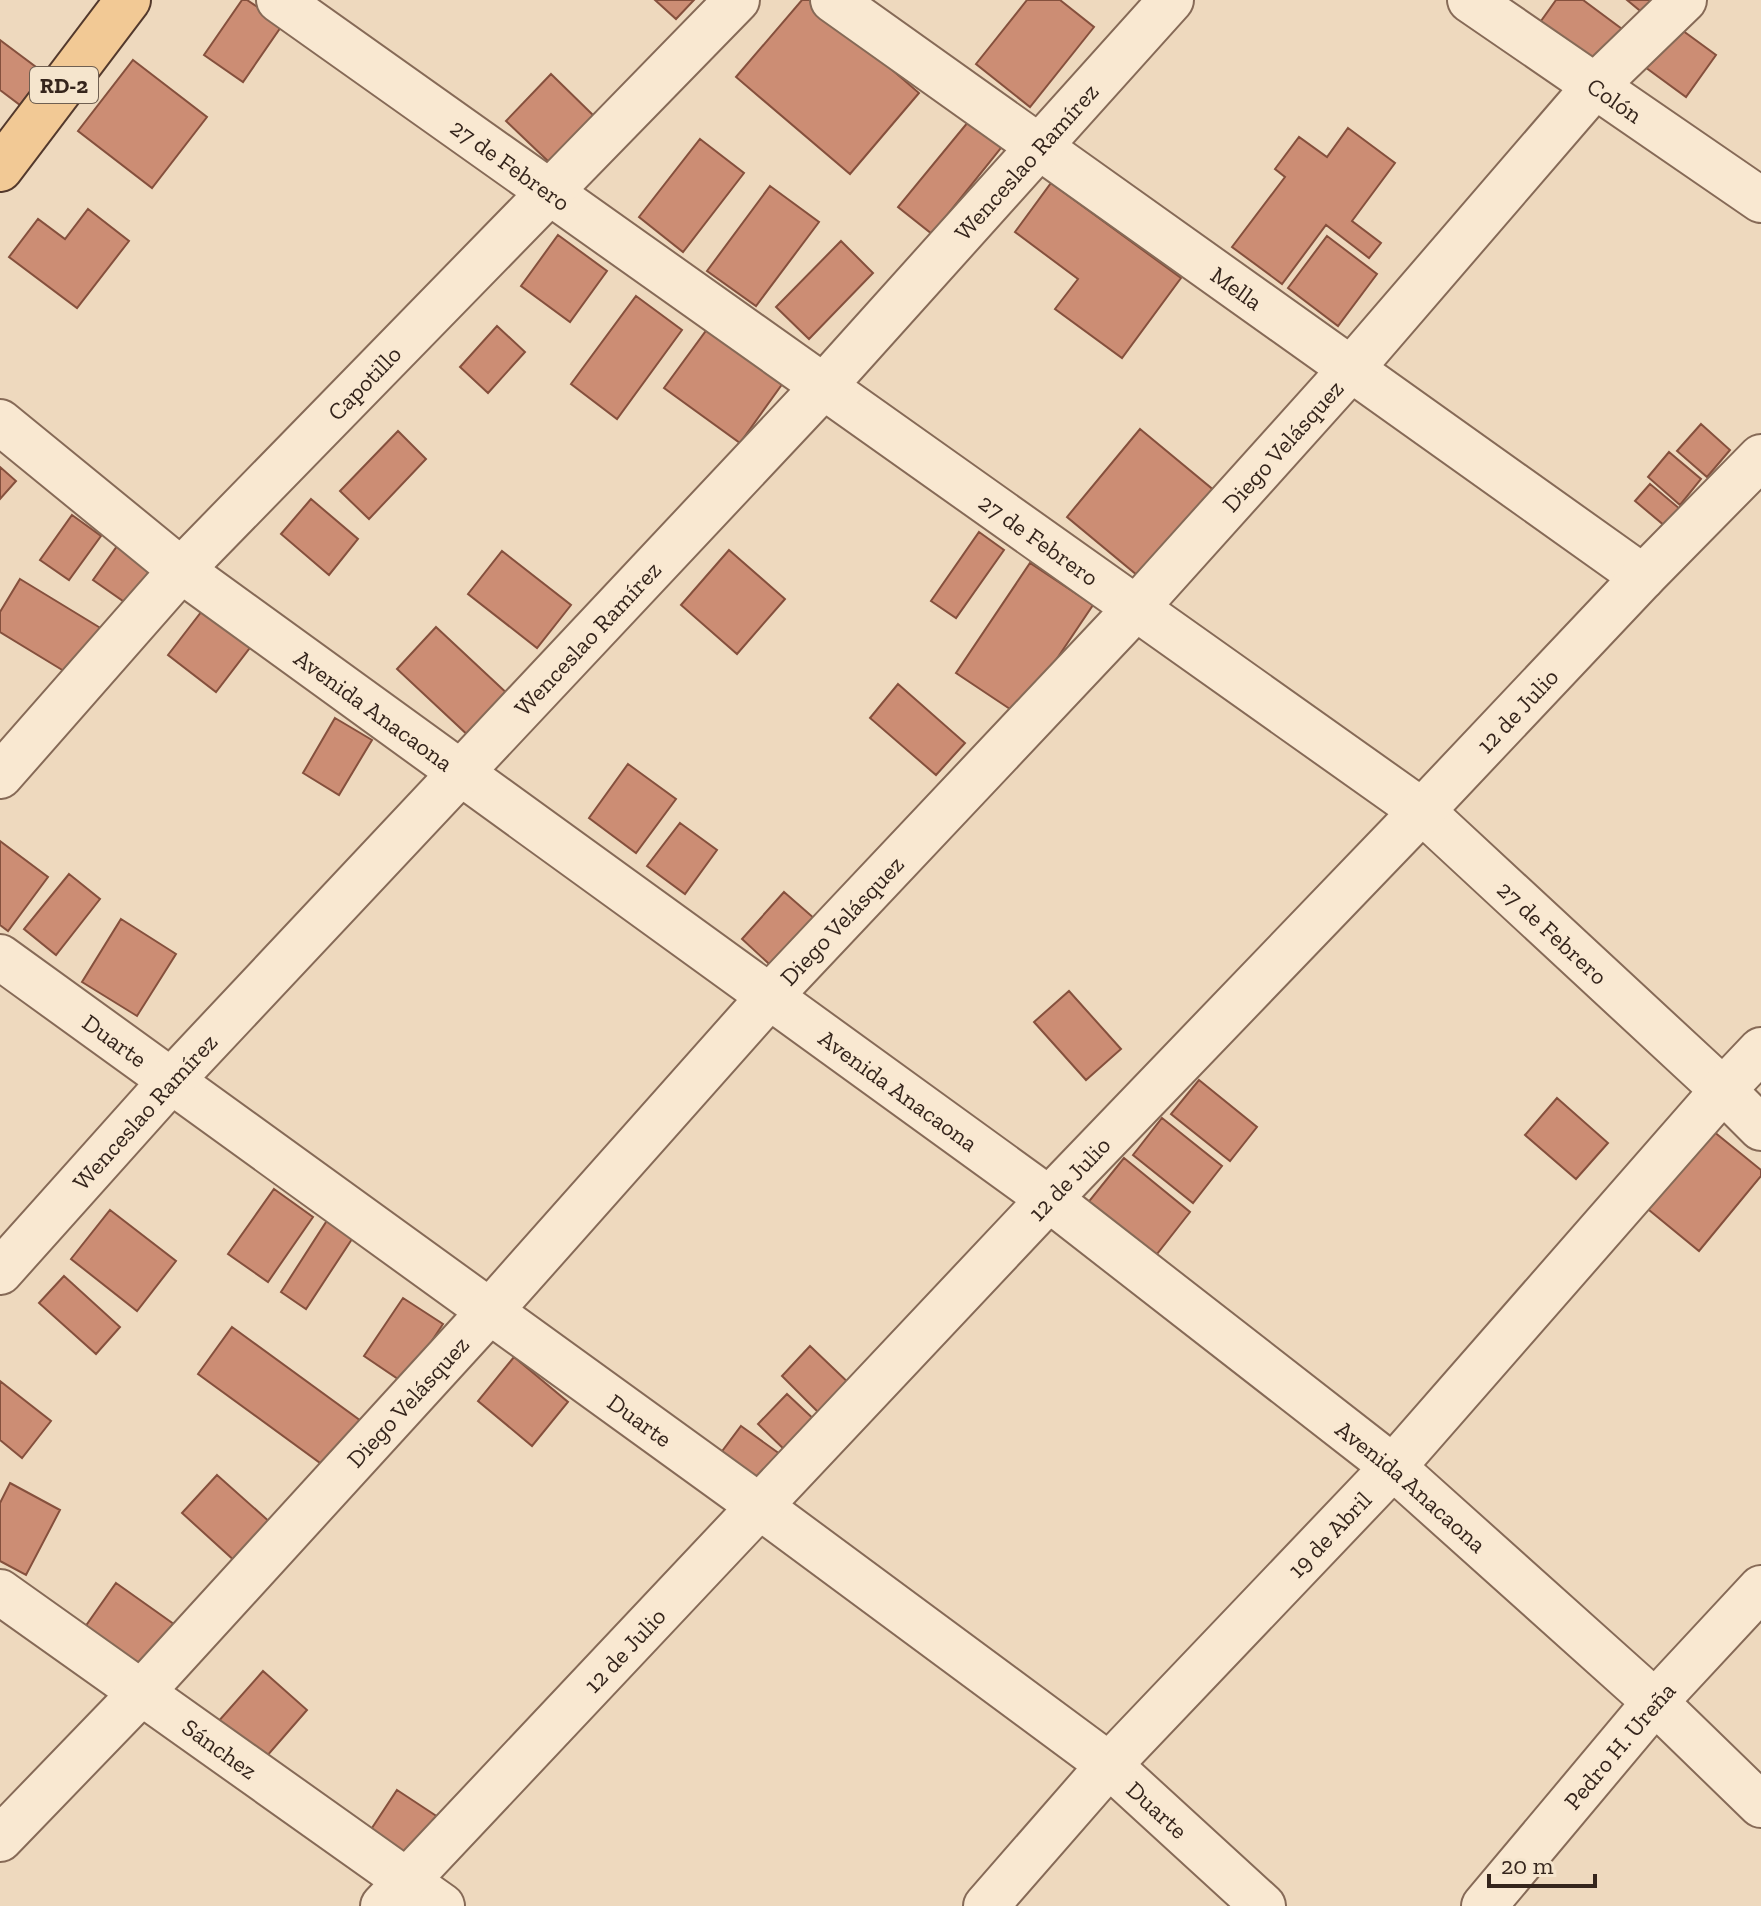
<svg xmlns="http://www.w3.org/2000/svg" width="1761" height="1906" font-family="'Zilla Slab',serif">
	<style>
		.building { fill: #cc8d74; stroke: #85503d; stroke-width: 2 }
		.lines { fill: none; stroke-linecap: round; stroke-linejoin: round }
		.minor-casing { stroke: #866a57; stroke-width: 48 }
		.major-casing { stroke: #53392c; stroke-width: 48 }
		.minor { stroke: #f9e8d1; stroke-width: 44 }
		.major { stroke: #f2c995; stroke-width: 44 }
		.labels { text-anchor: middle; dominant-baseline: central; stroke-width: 7; stroke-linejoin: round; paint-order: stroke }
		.shield { fill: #f5e5cd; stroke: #6f5f51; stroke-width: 2 }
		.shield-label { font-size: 22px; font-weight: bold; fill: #35251c }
		.street-label { font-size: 24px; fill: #35251c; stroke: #f5e5cd }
	</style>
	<rect width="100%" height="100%" fill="#eed9be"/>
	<!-- building -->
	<path class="building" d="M242 0H247L283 24 243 82 204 55Z
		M655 0H694L676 19Z
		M802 0H811L919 93 850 174 736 77Z
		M1027 0H1060L1094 27 1030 107 976 64Z
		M1556 0H1583L1622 29 1592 70 1536 28Z
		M1627 0H1666L1650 19Z
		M1675 25 1716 55 1686 97 1645 67Z
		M0 40 44 73 20 105 0 90Z
		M133 60 207 117 152 188 78 131Z
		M551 74 594 116 549 162 506 121Z
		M973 116 1005 143 932 234 898 207Z
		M1348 128 1395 163 1352 221 1381 243 1369 258 1326 225 1282 284 1232 247 1285 177 1275 169 1299 137 1327 157Z
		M700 139 744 173 683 252 639 217Z
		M1051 183 1181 278 1122 358 1055 309 1078 279 1015 232Z
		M770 186 819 222 756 306 707 271Z
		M88 209 129 241 77 308 9 257 38 219 65 239Z
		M558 235 607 271 570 322 521 286Z
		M1327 236 1377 274 1338 326 1288 288Z
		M841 241 873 273 809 339 776 307Z
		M636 296 682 330 617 419 571 384Z
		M497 326 525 352 488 393 460 367Z
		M708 328 783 383 740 443 664 388Z
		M1701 424 1730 450 1707 477 1677 451Z
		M1140 429 1216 492 1143 580 1067 517Z
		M398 431 426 459 369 519 340 491Z
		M1669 452 1701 479 1680 505 1648 477Z
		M0 467 16 481 0 499Z
		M1650 484 1680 509 1665 526 1635 501Z
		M311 499 358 539 329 575 281 534Z
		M72 515 101 536 69 580 40 560Z
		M979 532 1004 550 956 618 931 601Z
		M120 542 160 569 133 608 93 580Z
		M729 550 785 599 737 654 681 605Z
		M502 551 571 605 537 648 468 594Z
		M1030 563 1093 605 1019 715 956 673Z
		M20 579 107 632 77 679 0 632V612Z
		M212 598 259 636 216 692 168 655Z
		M436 627 511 697 472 739 397 669Z
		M898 684 965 743 936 775 870 718Z
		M335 718 372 740 339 795 303 773Z
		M628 764 676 799 636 853 589 818Z
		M680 823 717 850 685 894 647 866Z
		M0 841 48 877 8 931 0 925Z
		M69 874 100 899 56 955 24 929Z
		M784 892 823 926 780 974 742 939Z
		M121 919 176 954 137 1016 82 982Z
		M1069 991 1121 1049 1086 1080 1034 1022Z
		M1199 1080 1257 1127 1230 1161 1171 1114Z
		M1557 1098 1608 1143 1576 1179 1525 1135Z
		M1162 1118 1222 1166 1193 1203 1133 1155Z
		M1713 1131 1761 1170V1176L1699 1251 1638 1201Z
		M1124 1158 1190 1212 1153 1259 1086 1205Z
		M274 1189 313 1217 268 1282 228 1254Z
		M110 1210 176 1261 137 1311 71 1259Z
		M328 1219 354 1236 306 1309 281 1292Z
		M64 1276 120 1327 96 1354 39 1303Z
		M403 1298 443 1324 404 1383 364 1356Z
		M232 1327 361 1421 327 1468 198 1374Z
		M810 1346 854 1388 825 1419 782 1376Z
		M514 1357 568 1402 532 1446 478 1401Z
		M0 1381 51 1421 22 1458 0 1440Z
		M787 1394 819 1424 789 1454 758 1424Z
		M741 1426 784 1457 764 1485 720 1454Z
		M217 1475 272 1524 237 1563 182 1513Z
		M10 1483 60 1510 26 1575 0 1561V1503Z
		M116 1583 185 1632 155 1675 85 1627Z
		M263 1671 307 1710 253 1772 209 1732Z
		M397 1790 444 1821 415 1865 368 1834Z"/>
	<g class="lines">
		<!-- minor casing -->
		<g class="minor-casing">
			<g id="minor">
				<path id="s1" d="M279 0 1422 811 1723 1090 1761 1128"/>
				<path id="s2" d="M833 0 1643 577"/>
				<path id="s3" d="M1470 0 1761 200"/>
				<path id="s4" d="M0 422 181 570 1049 1199 1393 1467 1655 1702 1761 1805"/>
				<path id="s5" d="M0 776 181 570 737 0"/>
				<path id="s6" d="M0 957 759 1506 1109 1765 1263 1906"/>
				<path id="s7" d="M0 1272 171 1081 823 387 1171 0"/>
				<path id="s8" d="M0 1592 442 1906"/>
				<path id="s9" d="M0 1839 141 1693 490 1311 769 997 1136 608 1351 369 1595 86 1684 0"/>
				<path id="s10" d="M383 1906 1049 1199 1422 811 1643 577 1761 457"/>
				<path id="s11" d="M986 1906 1109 1765 1393 1467 1723 1090 1761 1050"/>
				<path id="s12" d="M1484 1906 1655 1702 1761 1588"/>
			</g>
		</g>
		<!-- major casing -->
		<g class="major-casing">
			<path id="major" d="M0 169 128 0"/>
		</g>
		<!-- minor -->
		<use href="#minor" class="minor"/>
		<!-- major -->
		<use href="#major" class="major"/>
	</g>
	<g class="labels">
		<!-- shield labels -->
		<rect class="shield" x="30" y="67" width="68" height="36" rx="6"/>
		<g class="shield-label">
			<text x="64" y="85">RD-2</text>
		</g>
		<!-- street labels -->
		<g class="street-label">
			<text stroke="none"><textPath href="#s3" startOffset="176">Colón</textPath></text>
			<text stroke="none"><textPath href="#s7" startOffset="1512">Wenceslao Ramírez</textPath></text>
			<text stroke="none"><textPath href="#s1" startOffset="284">27 de Febrero</textPath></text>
			<text stroke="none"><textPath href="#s2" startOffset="496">Mella</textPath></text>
			<text stroke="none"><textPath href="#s5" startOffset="536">Capotillo</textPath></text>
			<text stroke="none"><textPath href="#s9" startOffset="1894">Diego Velásquez</textPath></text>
			<text stroke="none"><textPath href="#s1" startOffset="932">27 de Febrero</textPath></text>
			<text stroke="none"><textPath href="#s7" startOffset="864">Wenceslao Ramírez</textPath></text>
			<text stroke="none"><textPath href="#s10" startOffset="1648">12 de Julio</textPath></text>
			<text stroke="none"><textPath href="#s4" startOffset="472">Avenida Anacaona</textPath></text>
			<text stroke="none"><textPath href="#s9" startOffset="1246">Diego Velásquez</textPath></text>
			<text stroke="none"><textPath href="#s1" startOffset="1580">27 de Febrero</textPath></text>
			<text stroke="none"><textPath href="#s6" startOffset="142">Duarte</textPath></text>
			<text stroke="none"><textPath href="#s4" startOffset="1120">Avenida Anacaona</textPath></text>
			<text stroke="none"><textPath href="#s7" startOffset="216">Wenceslao Ramírez</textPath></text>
			<text stroke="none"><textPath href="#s10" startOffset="1000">12 de Julio</textPath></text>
			<text stroke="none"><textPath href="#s9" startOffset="598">Diego Velásquez</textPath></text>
			<text stroke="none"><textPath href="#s6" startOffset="790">Duarte</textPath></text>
			<text stroke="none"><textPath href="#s4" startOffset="1768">Avenida Anacaona</textPath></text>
			<text stroke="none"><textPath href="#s11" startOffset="506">19 de Abril</textPath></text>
			<text stroke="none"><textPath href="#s10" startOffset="352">12 de Julio</textPath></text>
			<text stroke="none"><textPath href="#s12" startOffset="210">Pedro H. Ureña</textPath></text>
			<text stroke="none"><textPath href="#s8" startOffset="270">Sánchez</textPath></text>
			<text stroke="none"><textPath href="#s6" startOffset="1438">Duarte</textPath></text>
		</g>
	</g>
	<!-- scale -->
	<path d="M1489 1874v12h106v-12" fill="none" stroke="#35251c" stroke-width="4"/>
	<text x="1501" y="1874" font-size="24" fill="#35251c" stroke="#f5e5cd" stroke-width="6" paint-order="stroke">20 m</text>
</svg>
